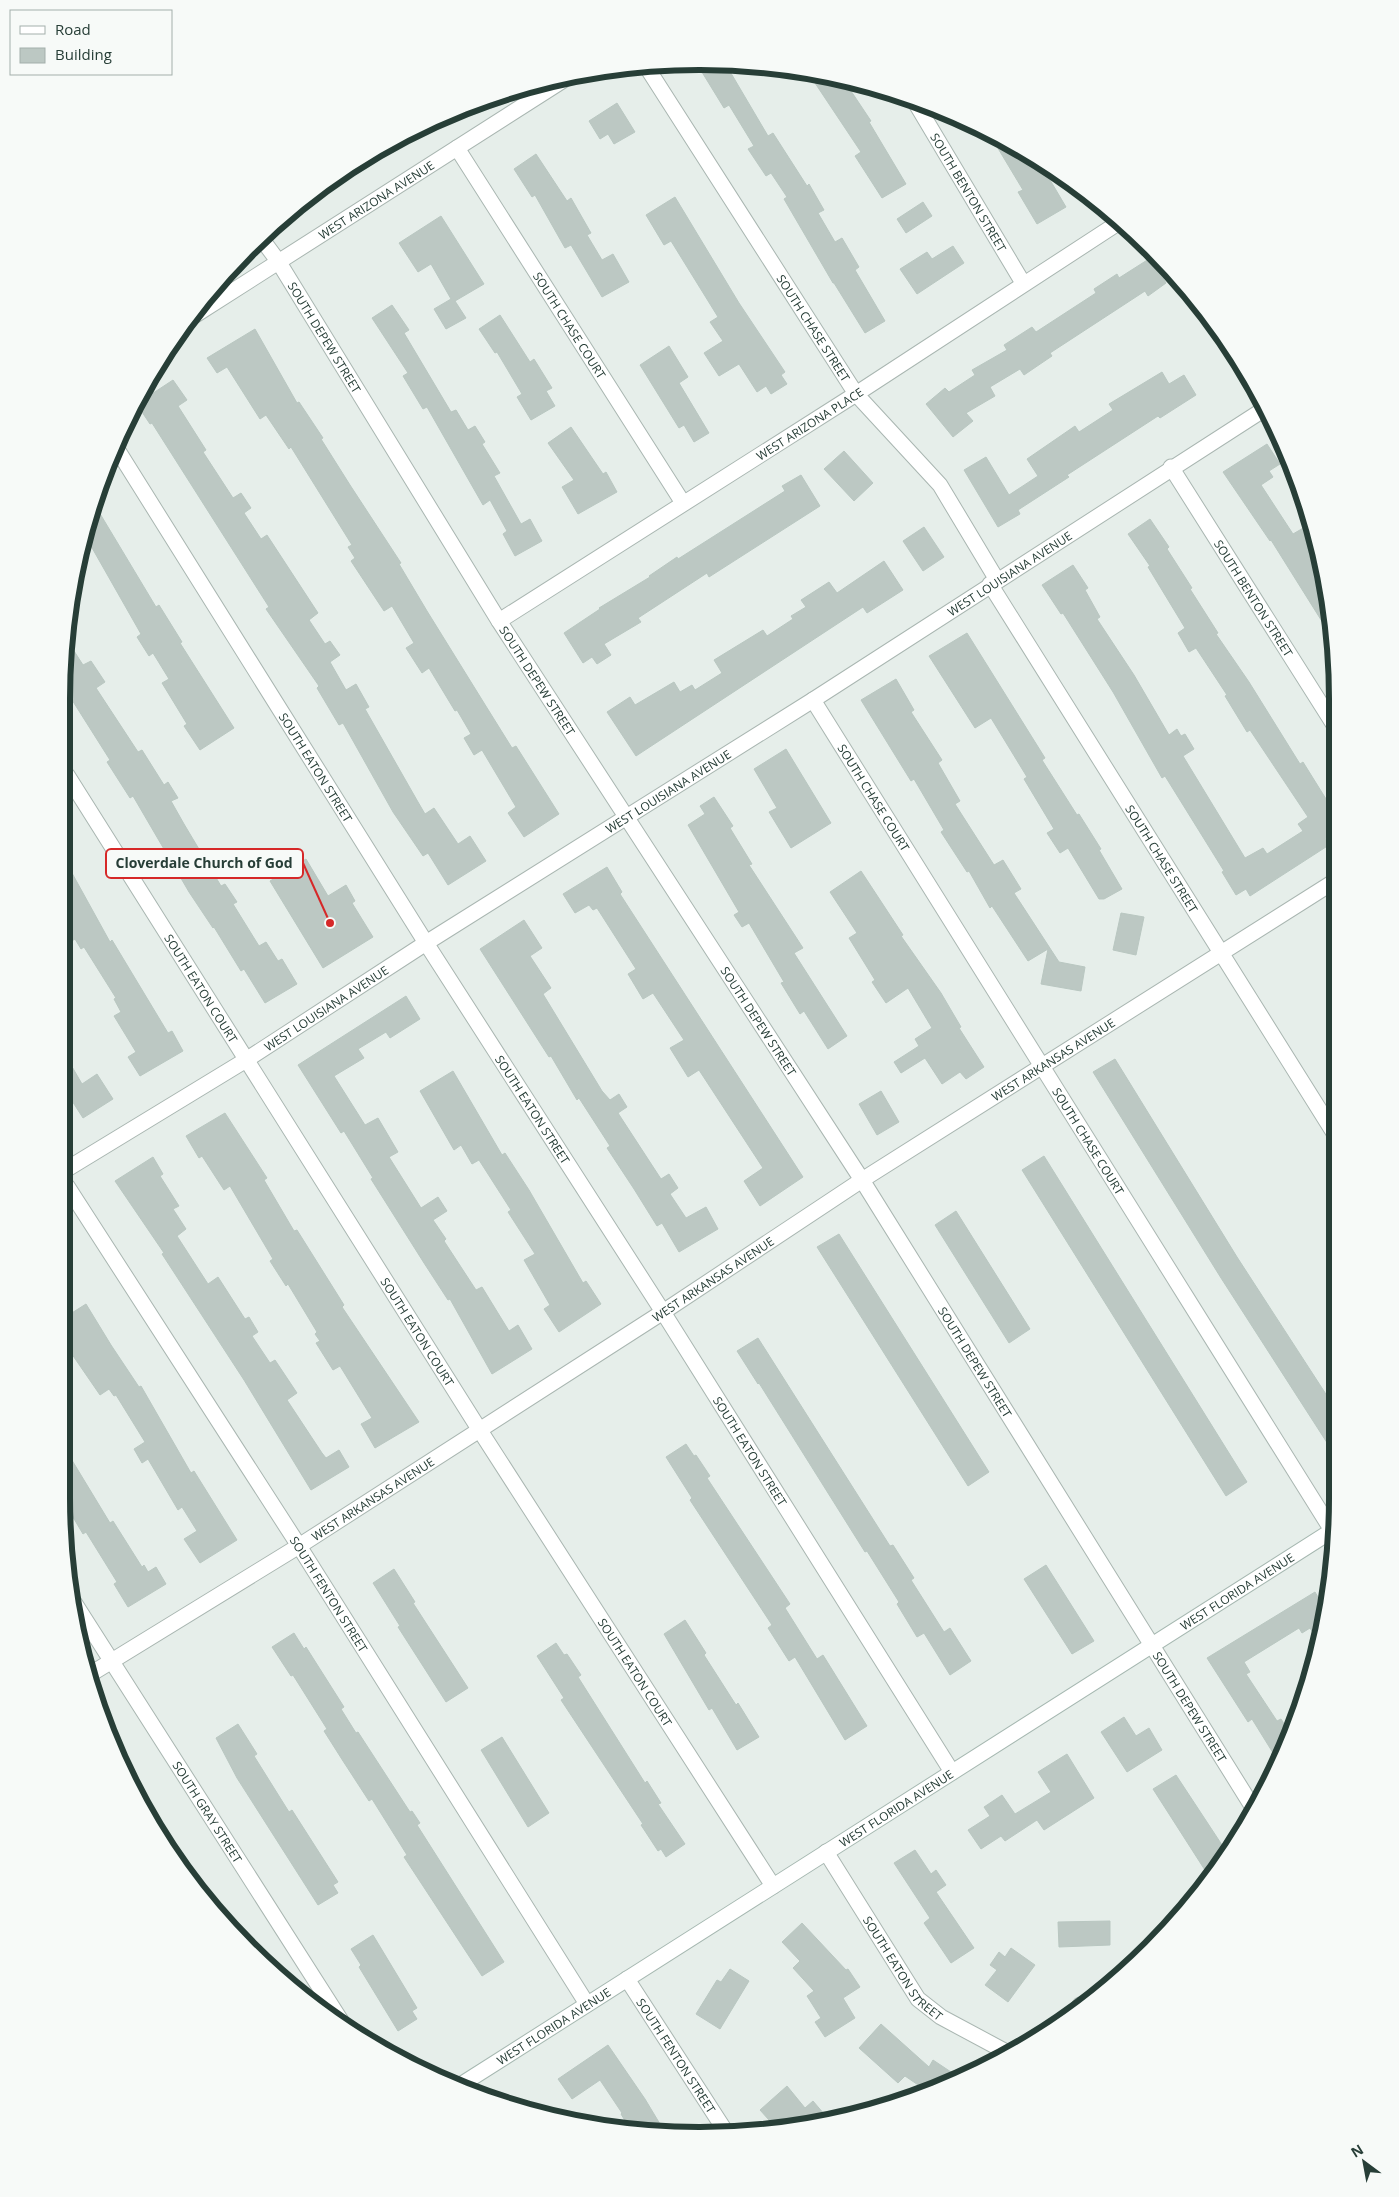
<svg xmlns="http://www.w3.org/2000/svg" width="1399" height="2197" font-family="'Open Sans',sans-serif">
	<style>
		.built { fill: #d5ddd9 }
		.building { fill: #bcc8c3; stroke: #b9c7c1 }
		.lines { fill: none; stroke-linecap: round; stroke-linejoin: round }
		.street-casing { stroke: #a9b6b1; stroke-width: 17 }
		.secondary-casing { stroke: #a6b8b1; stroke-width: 17 }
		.street { stroke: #fff; stroke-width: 15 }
		.secondary { stroke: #fff; stroke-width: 15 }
		.labels { text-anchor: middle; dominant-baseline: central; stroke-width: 4; stroke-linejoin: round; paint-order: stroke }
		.street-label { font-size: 12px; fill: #273e37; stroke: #f7faf8 }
		.rim { fill: none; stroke: #273e37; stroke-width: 6 }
		.leader { fill: none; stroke: #d62828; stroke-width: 2 }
		.callout-dot { fill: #d62828; stroke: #f7faf8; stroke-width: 2 }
		.callout { fill: #f7faf8; stroke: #d62828; stroke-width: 2 }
		.callout-label { font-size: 14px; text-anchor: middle; font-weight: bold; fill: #273e37 }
	</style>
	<rect width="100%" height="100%" fill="#e6eeea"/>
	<!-- built -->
	<path class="built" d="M1272 418 1292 472 1263 424Z"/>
	<!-- building -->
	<path class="building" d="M725 63 768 136 773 133 807 186 809 184 824 210 818 213 835 242 842 238 859 267 855 270 885 321 865 333 834 283H833L784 199 787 197 771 173 766 176 748 149 754 146 729 105 724 108 697 64Z
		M809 74 843 79 871 121 869 122 906 184 882 198 855 156 861 152Z
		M617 103 635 132 614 144 608 134 600 139 589 121Z
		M987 130 1040 163 1066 207 1037 224 1018 192 1023 190Z
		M536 154 567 201 571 198 591 233 587 235 602 260 613 254 629 282 602 297 571 245 565 248 535 195 532 197 514 169Z
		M675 197 739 303 785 372 781 375 787 384 771 394 766 386 757 392 739 364 719 376 704 353 723 341 710 322 718 317 671 241 664 245 646 215Z
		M923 202 932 216 906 233 897 219Z
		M441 216 484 284 455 301 466 318 446 329 434 309 451 299 431 264 418 272 399 243Z
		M953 246 964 263 917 294 900 269 927 252 932 259Z
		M1152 257 1169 274 1163 278 1166 283 1148 296 1145 291 1050 353 1052 356 1024 375 1020 369 990 387 995 396 966 413 973 421 953 437 926 404 945 388 949 392 975 375 972 370 1007 350 1004 345 1032 327 1036 332 1096 293 1094 289 1117 274 1119 278Z
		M392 305 409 330 404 333 451 412 456 410 468 430 475 426 485 442 482 444 500 473 494 476 521 524 530 519 542 541 515 556 503 534 507 531 490 500 483 505 427 407 423 409 403 376 408 373 372 318Z
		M500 315 530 362 534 359 552 388 546 391 555 406 531 420 517 397 522 394 497 352 495 353 479 329Z
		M255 329 297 403 299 402 323 438 321 439 350 485 401 563 399 564 427 611 484 703 512 748 516 746 559 814 524 837 508 813 516 807 482 750 474 755 464 738 471 734 457 710 455 711 429 668 422 673 406 648 414 643 392 606 384 611 351 561 355 558 348 547 352 545 291 447 289 449 266 415 260 419 227 367 217 373 207 358Z
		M669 346 688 377 679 383 709 433 694 442 684 425 679 428 640 365Z
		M1162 372 1169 384 1184 375 1196 395 1160 418 1158 416 1067 475 1069 477 1018 510 1020 514 998 527 964 470 986 457 1009 495 1038 476 1027 459 1075 426 1079 432 1113 410 1109 404Z
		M173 380 187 400 178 406 206 450 203 452 233 498 241 493 251 508 244 513 261 539 267 535 318 613 309 620 325 644 330 641 340 655 330 662 346 690 356 684 369 707 365 709 418 802 425 814 434 808 458 844 470 836 486 861 448 885 428 853 423 856 393 812 343 723 339 725 317 688 319 686 266 609 269 607 152 423 150 424 138 406 141 401Z
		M571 427 603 474 606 472 617 492 578 514 562 487 574 480 548 443Z
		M1267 444 1280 464 1269 471 1273 477 1261 485 1293 534 1305 527 1318 550 1309 556 1323 579 1333 639 1271 540 1270 541 1223 472Z
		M844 451 873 483 854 501 824 469Z
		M801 475 820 506 709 577 707 573 638 618 641 622 604 644 611 655 597 664 592 657 583 663 564 633 600 609 599 608 650 577 649 576 677 557 678 559 785 491 782 486Z
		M96 507 156 607 159 605 182 642 180 643 234 728 200 750 184 726 187 724 162 683 169 679 153 653 149 656 137 637 141 634 87 539Z
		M1150 519 1169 547 1167 549 1192 588 1190 589 1218 633 1216 634 1249 682 1300 764 1303 762 1336 815V831L1325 838 1329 845 1250 896 1246 889 1236 895 1222 872 1224 871 1165 776 1162 778 1113 692 1063 613 1061 614 1042 585 1073 565 1088 588 1085 590 1100 617 1097 619 1134 675 1169 735 1177 729 1181 736 1185 734 1194 749 1183 756 1245 858 1263 848 1267 854 1303 831 1298 824 1308 817 1250 730 1247 732 1225 696 1227 695 1196 648 1189 652 1178 633 1185 628 1148 567 1150 566 1128 534Z
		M924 527 944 557 923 571 903 541Z
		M884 561 903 590 867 613 863 607 636 756 607 712 630 697 635 705 674 682 680 692 692 685 695 690 722 673 714 660 763 630 767 636 793 619 791 616 806 607 801 600 829 582 837 593Z
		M967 633 1045 758 1042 760 1077 815 1079 814 1101 849 1099 850 1122 889 1104 899H1099L1068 848 1060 853 1047 833 1054 829 1024 779 1027 777 991 718 975 728 929 656Z
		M67 640 83 665 91 661 105 682 96 688 138 752 142 750 164 785 168 782 178 798 171 801 184 824 221 886 225 884 237 902 233 904 259 946 266 942 278 961 282 959 297 984 265 1003 244 969 241 971 214 927 213 928 189 892 133 796 130 798 107 762 110 760 67 692Z
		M896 679 914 710 911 712 942 760 938 763 960 801 955 804 994 865 1003 860 1021 889 1014 893 1059 962 1085 967 1081 991 1041 984 1048 949 1028 961 992 906 990 908 969 871 967 872 941 832 944 830 914 779 911 781 861 700Z
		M786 749 831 823 791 848 769 812 777 808 754 769Z
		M714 797 733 826 730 828 752 864 749 865 803 948 794 953 847 1036 828 1049 804 1011 800 1014 781 983 784 982 749 923 742 927 734 915 739 912 688 825 705 814 700 806Z
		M306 859 328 896 346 885 355 901 352 903 373 937 323 968 270 881Z
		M67 864 110 942 112 940 168 1033 172 1031 183 1051 140 1076 128 1057 136 1052 114 1016 121 1012 114 999 116 998 84 947 81 949 75 939 67 944Z
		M607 867 622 892 620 894 803 1177 760 1206 744 1181 763 1168 699 1070 688 1077 670 1048 684 1040 653 993 643 999 628 974 636 969 597 908 593 910 589 905 575 913 563 894Z
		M861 871 903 935 901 936 941 993 961 1027 959 1028 984 1067 966 1079 960 1072 942 1084 925 1058 901 1073 894 1062 919 1046 915 1039 932 1028 908 988 886 1003 872 982 875 980 849 938 857 933 830 892Z
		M1121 913 1144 917 1136 955 1113 950Z
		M524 920 542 948 530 956 551 988 543 994 602 1091 610 1100 619 1094 627 1107 618 1113 661 1179 669 1174 678 1188 670 1194 686 1218 706 1207 718 1229 679 1252 662 1223 657 1226 634 1189 607 1148 610 1146 579 1098 577 1100 551 1056 549 1057 480 949Z
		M406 996 420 1019 390 1038 386 1032 358 1049 364 1058 334 1076 365 1125 378 1118 398 1152 389 1157 421 1208 438 1197 447 1211 433 1220 446 1239 444 1241 476 1290 482 1287 509 1331 518 1325 532 1349 492 1374 450 1299 448 1300 424 1263 371 1179 373 1178 344 1131 341 1133 298 1065Z
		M67 1058 82 1084 97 1074 113 1099 83 1118 67 1093Z
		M1115 1059 1237 1257 1333 1405V1452L1221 1278 1093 1072Z
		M453 1071 502 1155 505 1153 529 1190 583 1283 586 1281 601 1304 559 1332 544 1309 550 1305 524 1260 535 1254 508 1212 511 1210 479 1160 472 1164 461 1145 454 1150 420 1091Z
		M881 1091 899 1122 877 1135 859 1104Z
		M225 1113 267 1178 264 1180 294 1231 297 1230 344 1305 342 1307 419 1422 375 1448 361 1424 372 1418 340 1366 333 1370 316 1343 320 1341 315 1334 317 1332 288 1284 286 1286 270 1261 273 1259 230 1186 224 1190 202 1156 199 1158 186 1136Z
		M1044 1156 1247 1482 1226 1496 1022 1170Z
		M153 1157 163 1174 160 1176 179 1206 173 1209 186 1229 177 1236 208 1284 218 1277 245 1319 249 1317 258 1332 252 1336 270 1363 275 1360 297 1393 287 1400 322 1453 326 1458 339 1450 349 1467 311 1490 244 1380 162 1254 164 1253 115 1181Z
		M956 1211 1030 1329 1009 1343 935 1225Z
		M839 1234 989 1472 968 1486 817 1247Z
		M86 1304 111 1345 139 1387 141 1386 191 1473 194 1471 237 1540 200 1563 184 1539 197 1531 182 1507 178 1510 148 1459 142 1463 134 1449 145 1442 116 1395 114 1396 109 1389 100 1395 67 1347V1316Z
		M758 1338 890 1546 893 1545 914 1578 911 1580 944 1632 950 1628 971 1661 950 1675 924 1633 917 1637 897 1604 899 1602 867 1551 865 1552 759 1383 758 1384 737 1351Z
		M686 1444 694 1456 696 1455 710 1476 707 1478 790 1604 785 1608 817 1659 823 1655 867 1726 845 1740 795 1657 789 1661 768 1628 772 1625 690 1500 692 1498 666 1457Z
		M67 1452 110 1523 113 1521 142 1567 144 1565 148 1572 156 1567 166 1584 128 1607 114 1584 117 1582 86 1532 83 1534 67 1507Z
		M1046 1565 1094 1641 1072 1654 1024 1579Z
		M394 1569 415 1602 413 1603 468 1688 446 1702 398 1627 400 1626 373 1583Z
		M1315 1592 1325 1609 1317 1639 1310 1628 1302 1633 1299 1628 1244 1662 1250 1672 1246 1674 1277 1721 1281 1719 1291 1735 1278 1761 1252 1719 1248 1722 1207 1658Z
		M685 1620 706 1653 704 1655 736 1705 738 1703 759 1737 737 1750 712 1708 709 1710 664 1634Z
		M294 1633 304 1649 306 1647 344 1707 341 1709 356 1733 358 1732 410 1812 412 1811 420 1823 417 1825 504 1962 482 1976 404 1857 407 1855 372 1799 369 1801 343 1761 324 1731 327 1729 293 1675 291 1676 272 1647Z
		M556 1643 564 1655 567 1654 581 1675 578 1677 645 1783 647 1781 661 1803 658 1804 685 1844 666 1857 661 1849 658 1851 641 1825 643 1824 561 1700 564 1698 537 1656Z
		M1124 1717 1136 1736 1149 1728 1162 1750 1127 1772 1101 1732Z
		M238 1724 257 1754 254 1756 289 1812 292 1810 338 1882 333 1885 338 1893 318 1905 237 1778 216 1738Z
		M502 1737 549 1813 528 1827 481 1750Z
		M1067 1754 1094 1798 1044 1830 1037 1820 1005 1841 1001 1836 981 1849 968 1830 990 1816 984 1807 1002 1795 1015 1814 1051 1792 1038 1772Z
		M1176 1775 1226 1851 1210 1878 1153 1789Z
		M915 1850 931 1874 936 1870 946 1885 936 1892 974 1948 951 1963 924 1923 930 1918 894 1863Z
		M1110 1921V1945L1059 1947 1058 1922Z
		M802 1923 846 1970 848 1969 860 1987 843 1998 855 2018 825 2037 815 2022 821 2018 807 1996 814 1991 793 1968 800 1961 782 1942Z
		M373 1935 417 2008 412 2011 417 2019 398 2031 359 1967 361 1965 351 1949Z
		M1011 1948 1035 1965 1008 2002 985 1985 997 1970 990 1965 999 1952 1005 1957Z
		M730 1969 749 1981 720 2029 696 2014 717 1980 721 1982Z
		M881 2024 929 2067 933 2060 960 2078 927 2091 905 2076 898 2083 859 2048Z
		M608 2045 645 2099 666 2134 630 2129 621 2114 622 2113 600 2080 572 2099 558 2079Z
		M787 2086 805 2108 813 2101 830 2121 778 2130 760 2110Z"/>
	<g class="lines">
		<!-- street casing -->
		<g class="street-casing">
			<g id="street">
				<path id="s1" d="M646 66 856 394 940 485 997 580"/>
				<path id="s2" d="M915 102 1023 283"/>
				<path id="s3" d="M457 148 683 503"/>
				<path id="s4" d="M261 238 278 261 499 621 862 1180 1252 1806"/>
				<path id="s5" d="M189 319 565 79"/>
				<path id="s6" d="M115 446 426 943 663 1312 952 1772"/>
				<path id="s7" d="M1171 467 1336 728"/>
				<path id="s8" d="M990 584 1334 1133"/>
				<path id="s9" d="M499 621 856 394 1118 223"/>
				<path id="s10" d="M813 700 1333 1532"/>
				<path id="s11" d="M67 775 479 1429 773 1886"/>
				<path id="s12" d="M67 1169 246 1060 426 943 813 700 1266 408"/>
				<path id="s13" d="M67 1186 299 1546 587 2004"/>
				<path id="s14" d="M70 1596 345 2027"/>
				<path id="s15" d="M89 1675 299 1546 663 1312 862 1180 1335 881"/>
				<path id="s16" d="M826 1852 918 1999 941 2017 1010 2054"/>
				<path id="s17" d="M627 1979 726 2132"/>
				<path d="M1077 2010 1080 2005"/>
			</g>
		</g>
		<!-- secondary casing -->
		<g class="secondary-casing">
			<g id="secondary">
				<path id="s18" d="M459 2086 1333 1530"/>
			</g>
		</g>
		<!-- street -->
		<use href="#street" class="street"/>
		<!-- secondary -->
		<use href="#secondary" class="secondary"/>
	</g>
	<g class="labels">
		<!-- street labels -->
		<g class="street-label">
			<text stroke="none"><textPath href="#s2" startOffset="105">SOUTH BENTON STREET</textPath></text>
			<text stroke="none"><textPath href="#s5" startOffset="222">WEST ARIZONA AVENUE</textPath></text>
			<text stroke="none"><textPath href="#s3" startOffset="210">SOUTH CHASE COURT</textPath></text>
			<text stroke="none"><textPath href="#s1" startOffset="311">SOUTH CHASE STREET</textPath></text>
			<text stroke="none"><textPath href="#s4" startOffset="118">SOUTH DEPEW STREET</textPath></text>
			<text stroke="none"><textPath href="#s9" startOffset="368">WEST ARIZONA PLACE</textPath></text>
			<text stroke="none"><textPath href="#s12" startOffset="1115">WEST LOUISIANA AVENUE</textPath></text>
			<text stroke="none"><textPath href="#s7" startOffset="155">SOUTH BENTON STREET</textPath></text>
			<text stroke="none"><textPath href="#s4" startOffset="522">SOUTH DEPEW STREET</textPath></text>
			<text stroke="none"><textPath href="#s6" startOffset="379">SOUTH EATON STREET</textPath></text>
			<text stroke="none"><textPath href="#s12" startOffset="710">WEST LOUISIANA AVENUE</textPath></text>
			<text stroke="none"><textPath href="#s10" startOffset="115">SOUTH CHASE COURT</textPath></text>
			<text stroke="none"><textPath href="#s8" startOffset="324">SOUTH CHASE STREET</textPath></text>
			<text stroke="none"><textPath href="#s11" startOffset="252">SOUTH EATON COURT</textPath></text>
			<text stroke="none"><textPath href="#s12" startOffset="305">WEST LOUISIANA AVENUE</textPath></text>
			<text stroke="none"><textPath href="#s4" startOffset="928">SOUTH DEPEW STREET</textPath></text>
			<text stroke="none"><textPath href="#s15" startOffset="1144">WEST ARKANSAS AVENUE</textPath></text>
			<text stroke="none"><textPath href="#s6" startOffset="784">SOUTH EATON STREET</textPath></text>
			<text stroke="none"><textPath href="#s10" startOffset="520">SOUTH CHASE COURT</textPath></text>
			<text stroke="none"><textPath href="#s15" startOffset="739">WEST ARKANSAS AVENUE</textPath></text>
			<text stroke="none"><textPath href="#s11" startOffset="658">SOUTH EATON COURT</textPath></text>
			<text stroke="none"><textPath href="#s4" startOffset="1332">SOUTH DEPEW STREET</textPath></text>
			<text stroke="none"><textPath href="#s6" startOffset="1189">SOUTH EATON STREET</textPath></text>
			<text stroke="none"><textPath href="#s15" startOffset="334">WEST ARKANSAS AVENUE</textPath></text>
			<text stroke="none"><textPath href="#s18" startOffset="922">WEST FLORIDA AVENUE</textPath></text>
			<text stroke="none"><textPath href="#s13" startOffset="485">SOUTH FENTON STREET</textPath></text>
			<text stroke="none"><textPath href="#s11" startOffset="1062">SOUTH EATON COURT</textPath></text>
			<text stroke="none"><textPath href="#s4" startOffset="1738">SOUTH DEPEW STREET</textPath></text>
			<text stroke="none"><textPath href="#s18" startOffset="518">WEST FLORIDA AVENUE</textPath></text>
			<text stroke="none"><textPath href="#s14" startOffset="256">SOUTH GRAY STREET</textPath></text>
			<text stroke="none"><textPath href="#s16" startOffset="140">SOUTH EATON STREET</textPath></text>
			<text stroke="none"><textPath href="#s18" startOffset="112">WEST FLORIDA AVENUE</textPath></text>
			<text stroke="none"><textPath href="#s17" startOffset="91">SOUTH FENTON STREET</textPath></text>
		</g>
	</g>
	<!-- crop -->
	<path d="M0 0H1399V2197H0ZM699 70H700A629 629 0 0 1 1329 699V1498A629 629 0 0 1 700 2127H699A629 629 0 0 1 70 1498V699A629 629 0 0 1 699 70Z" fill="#f7faf8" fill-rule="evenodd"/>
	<path class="rim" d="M699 70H700A629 629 0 0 1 1329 699V1498A629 629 0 0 1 700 2127H699A629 629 0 0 1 70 1498V699A629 629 0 0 1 699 70Z"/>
	<!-- callouts -->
	<path class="leader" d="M330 923L303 863"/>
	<circle class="callout-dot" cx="330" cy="923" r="5"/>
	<rect class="callout" x="106" y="849" width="197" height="29" rx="5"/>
	<g class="callout-label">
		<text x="204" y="868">Cloverdale Church of God</text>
	</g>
	<!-- legend -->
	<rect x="10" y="10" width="162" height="65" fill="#f7faf8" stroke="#a4afab"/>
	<rect x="20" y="26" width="25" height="8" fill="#ffffff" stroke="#a4afab"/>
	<text x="55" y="35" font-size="15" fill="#273e37">Road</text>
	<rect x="20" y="48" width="25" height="15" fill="#bcc8c3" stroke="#a4afab"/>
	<text x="55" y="60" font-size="15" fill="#273e37">Building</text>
	<!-- north arrow -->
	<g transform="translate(1364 2162) rotate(328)" stroke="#f7faf8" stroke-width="4" paint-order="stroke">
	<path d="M0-4L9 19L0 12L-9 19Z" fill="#273e37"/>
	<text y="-8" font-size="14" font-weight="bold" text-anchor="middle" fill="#273e37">N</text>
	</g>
</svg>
